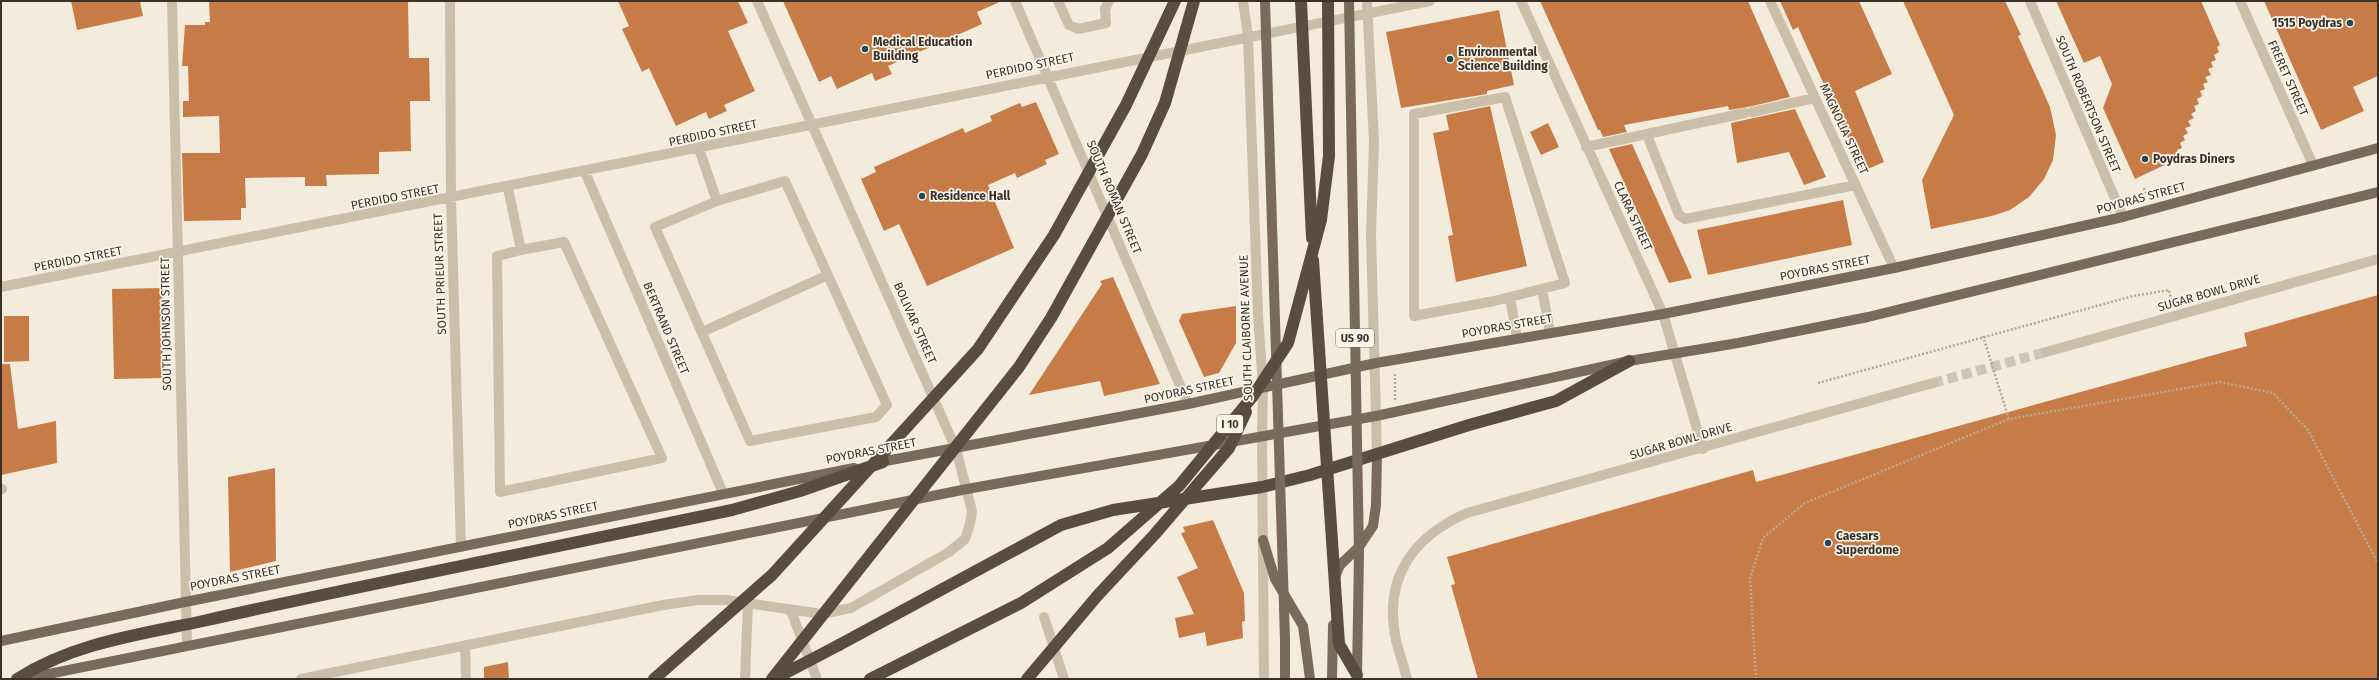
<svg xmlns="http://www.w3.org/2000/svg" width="2379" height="680" font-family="'Fira Sans',sans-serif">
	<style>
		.building { fill: #c77c47 }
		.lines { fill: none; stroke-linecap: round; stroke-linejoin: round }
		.minor-tunnel { stroke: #cec6b9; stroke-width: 10; stroke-dasharray: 10 5; stroke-linecap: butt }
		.path { stroke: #b7a993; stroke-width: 2.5; stroke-dasharray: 2 2; stroke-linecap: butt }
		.minor { stroke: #cbbfa9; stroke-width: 10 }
		.major { stroke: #7a6a5a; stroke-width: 10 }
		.highway { stroke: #594c40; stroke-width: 12 }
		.path-bridge { stroke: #b7a993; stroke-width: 2.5; stroke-dasharray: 2 2; stroke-linecap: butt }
		.major-bridge { stroke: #7a6a5a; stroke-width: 10 }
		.highway-bridge { stroke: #594c40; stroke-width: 12 }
		.poi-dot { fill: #1e4c5a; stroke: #faf5ea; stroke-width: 1.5 }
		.labels { text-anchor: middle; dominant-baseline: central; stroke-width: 3.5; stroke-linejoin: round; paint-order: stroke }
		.shield { fill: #faf5ea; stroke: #726b63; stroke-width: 1 }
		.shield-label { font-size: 11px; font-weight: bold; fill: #383029 }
		.poi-label { font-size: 12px; font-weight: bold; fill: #383029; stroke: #faf5ea; text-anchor: start }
		.street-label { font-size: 12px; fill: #383029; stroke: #faf5ea }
	</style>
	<rect width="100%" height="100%" fill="#f3ecdd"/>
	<!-- building -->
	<path class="building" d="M71 1H140L143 16 77 30Z
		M209 1H408L409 58H429L430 101H410L411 151 379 152V174L326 175 327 186H305V177L245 178 246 208H241V220L184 221 182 153H220L219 116 183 117V101H189L188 66H182L185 25H205V22H210Z
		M618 1H738L748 23 728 31 755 91 724 105 727 111 709 119 706 112 676 126 649 68 642 72 622 29 629 26Z
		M783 1H1002L977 12 982 24 888 66 892 74 875 81 872 73 837 89 831 76 819 82Z
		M1540 1H1748L1790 97 1748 107 1729 110 1728 106 1624 125 1627 132 1603 137 1600 130H1598Z
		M1780 1H1859L1892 74 1855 91 1884 162 1863 171 1798 27 1793 30Z
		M1903 1H2005L2021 35 2018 36 2050 107 2056 135 2053 160 2044 179 2029 197 2010 210 1992 216 1931 229 1922 180 1954 115Z
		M2056 1H2201L2220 45 2217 47 2219 52 2214 55 2216 60 2211 62 2213 67 2208 69 2211 75 2205 77 2208 82 2203 84 2205 89 2200 91 2202 96 2197 99 2199 104 2194 106 2196 111 2191 114 2194 118 2188 121 2191 126 2185 128 2188 133 2183 136 2185 140 2180 143 2182 148 2177 150 2179 155 2174 157 2175 160 2135 179 2103 108 2112 84 2100 56 2084 63Z
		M2264 1H2378V76L2353 87 2364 111 2321 130Z
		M1499 10 1514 85 1487 91V94L1401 108 1386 32Z
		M1036 102 1059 154 1045 160 1047 164 1017 178 1015 173 988 185 1014 248 927 286 899 224 884 231 861 179 876 172 874 167 963 128 965 133 992 121 990 116 1020 103 1022 107Z
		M1490 106 1527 266 1456 282 1448 236 1453 235 1433 133 1449 130 1446 115Z
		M1795 109 1826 177 1804 185 1789 152 1737 163 1731 123Z
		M1548 123 1559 147 1541 155 1530 132Z
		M1632 144 1692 278 1669 283 1609 149Z
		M1843 200 1852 245 1708 275 1697 230Z
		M1113 277 1160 384 1104 396 1100 381 1029 395 1102 284 1100 281Z
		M162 288 163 378 114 379 112 289Z
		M2378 295V679H1478L1451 585 1455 584 1447 557 1753 470 1756 482 2232 350 2247 346 2244 333Z
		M1236 306V343L1219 373 1204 377 1179 321 1182 314Z
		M4 316H29V361L4 362Z
		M1 364H10L18 429 56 421 57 463 1 475Z
		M275 468 276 561 230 572 228 477Z
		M1213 520 1244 593 1245 621 1242 622 1243 638 1207 646 1205 632 1179 638 1175 618 1194 614 1177 577 1198 568 1181 533 1185 532 1183 527Z
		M508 662 509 679H484V667Z"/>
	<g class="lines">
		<!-- minor-tunnel -->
		<path class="minor-tunnel" d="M1933 383 2046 352"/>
		<!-- path -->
		<path class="path" d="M2144 188 2146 195
			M1395 374V400
			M1818 383 2133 296 2169 290 2172 304
			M2007 413 2009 419 2220 382 2273 393 2308 430 2378 563
			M1756 679 1750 578 1763 538 1805 503 2009 419"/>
		<!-- minor -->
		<path class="minor" d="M172 1 187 645
			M450 1 451 199 461 547
			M1015 1 1188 404
			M1058 1 1069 25 1078 29 1106 23 1105 9 1109 1
			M1243 1 1248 36 1258 314 1263 387 1262 437 1264 679
			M1367 1 1374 142 1371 234 1377 455
			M1521 1 1663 314 1703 449
			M1770 1 1894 268
			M2030 1 2123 217
			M2240 1 2313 165
			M1505 97 1565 283 1494 301 1414 316V114Z
			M1752 112 1815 98
			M1647 135 1679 215 1685 219 1856 185
			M1586 147 1745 113
			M699 149 717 201 655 227 750 441 876 417 887 405 785 181 717 201
			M585 172 723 493
			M508 188 521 250 564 242 662 458 500 492 497 256 521 250
			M1 287C478 196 953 94 1430 1
			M1542 289 1550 332
			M1510 297 1517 338
			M702 332 828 275
			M2046 352 2378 259
			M1 489H2
			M791 611 817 679
			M1044 617 1064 679
			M465 645 466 679
			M301 679 663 605 698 600H726L822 614 851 608 949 552 965 539 970 524 972 511 956 449 757 1
			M745 679 748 603
			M1407 679C1404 666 1399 653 1396 640 1383 579 1412 537 1467 513L1933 383"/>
		<!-- major -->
		<path class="major" d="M875 463 1188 404 1376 363 1663 314 1894 268 2123 217 2378 148
			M1263 540 1275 579 1303 626 1310 679
			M1335 577 1340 565 1359 547 1373 526 1376 505 1377 455
			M1285 639V679
			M1 641 185 602 854 468
			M24 679 967 489 1376 416 1629 361 1738 343 1868 317 2378 192
			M1332 679 1333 625"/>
		<!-- highway -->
		<path class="highway" d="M495 559 732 510 800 491 883 462
			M839 645 1061 525 1113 510 1262 487 1310 475 1469 425 1556 401 1629 361"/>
		<!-- path-bridge -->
		<path class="path-bridge" d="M1983 336 2007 413"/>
		<!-- major-bridge -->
		<path class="major-bridge" d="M1265 1 1285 639
			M1349 1 1359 553 1357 675"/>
		<!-- highway-bridge -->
		<path class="highway-bridge" d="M1301 1 1312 238
			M1313 260 1339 644 1357 675
			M776 678 839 645
			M17 679C74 643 137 635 203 621 300 599 398 579 495 559
			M654 679 772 575 978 349 1054 235 1126 105 1175 1
			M772 679 1019 367 1051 318 1142 154 1165 103 1194 1
			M870 679 1021 603 1108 548 1179 486 1253 396 1288 343 1321 220 1329 156 1328 1
			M1027 679 1098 595 1155 534 1229 448 1246 412"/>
	</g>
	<!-- markers -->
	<g class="poi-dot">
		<circle cx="2350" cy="23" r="4"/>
		<circle cx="865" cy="49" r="4"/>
		<circle cx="1450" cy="59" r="4"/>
		<circle cx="2145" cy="159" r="4"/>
		<circle cx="922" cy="196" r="4"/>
		<circle cx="1828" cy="543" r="4"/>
	</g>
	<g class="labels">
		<!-- shield labels -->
		<g class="shield">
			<rect x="1336" y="329" width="38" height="18" rx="3"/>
			<rect x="1217" y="415" width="26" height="18" rx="3"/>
		</g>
		<g class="shield-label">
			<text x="1355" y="338">US 90</text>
			<text x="1230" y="424">I 10</text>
		</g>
		<!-- poi labels -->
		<g class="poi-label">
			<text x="2342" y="23" text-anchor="end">1515 Poydras</text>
			<text x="873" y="42">Medical Education<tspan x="873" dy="14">Building</tspan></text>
			<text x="1458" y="52">Environmental<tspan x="1458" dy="14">Science Building</tspan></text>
			<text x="2153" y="159">Poydras Diners</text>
			<text x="930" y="196">Residence Hall</text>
			<text x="1836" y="536">Caesars<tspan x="1836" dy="14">Superdome</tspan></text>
		</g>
		<!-- street labels -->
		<g class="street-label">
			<text transform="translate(1030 66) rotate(-12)">PERDIDO STREET</text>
			<text transform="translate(2288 78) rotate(66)">FRERET STREET</text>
			<text transform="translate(2088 104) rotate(67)">SOUTH ROBERTSON STREET</text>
			<text transform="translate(1844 129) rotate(65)">MAGNOLIA STREET</text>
			<text transform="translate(713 133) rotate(-12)">PERDIDO STREET</text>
			<text transform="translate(395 197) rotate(-11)">PERDIDO STREET</text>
			<text transform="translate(1114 197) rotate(67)">SOUTH ROMAN STREET</text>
			<text transform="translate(2141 198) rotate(-15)">POYDRAS STREET</text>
			<text transform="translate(1633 216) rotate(65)">CLARA STREET</text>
			<text transform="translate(78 259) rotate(-11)">PERDIDO STREET</text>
			<text transform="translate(1825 268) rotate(-11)">POYDRAS STREET</text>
			<text transform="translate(440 274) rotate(-92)">SOUTH PRIEUR STREET</text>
			<text transform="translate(2209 293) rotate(-16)">SUGAR BOWL DRIVE</text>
			<text transform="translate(915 323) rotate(66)">BOLIVAR STREET</text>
			<text transform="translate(166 324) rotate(-91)">SOUTH JOHNSON STREET</text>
			<text transform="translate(1507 326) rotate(-10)">POYDRAS STREET</text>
			<text transform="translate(666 328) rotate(67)">BERTRAND STREET</text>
			<text transform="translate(1246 328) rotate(-92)">SOUTH CLAIBORNE AVENUE</text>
			<text transform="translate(1189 390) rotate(-12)">POYDRAS STREET</text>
			<text transform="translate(1681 441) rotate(-16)">SUGAR BOWL DRIVE</text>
			<text transform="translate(871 451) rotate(-11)">POYDRAS STREET</text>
			<text transform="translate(553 515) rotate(-12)">POYDRAS STREET</text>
			<text transform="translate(235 578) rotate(-11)">POYDRAS STREET</text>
		</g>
	</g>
	<!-- border -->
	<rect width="2379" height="680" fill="none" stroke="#383029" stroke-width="4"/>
</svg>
